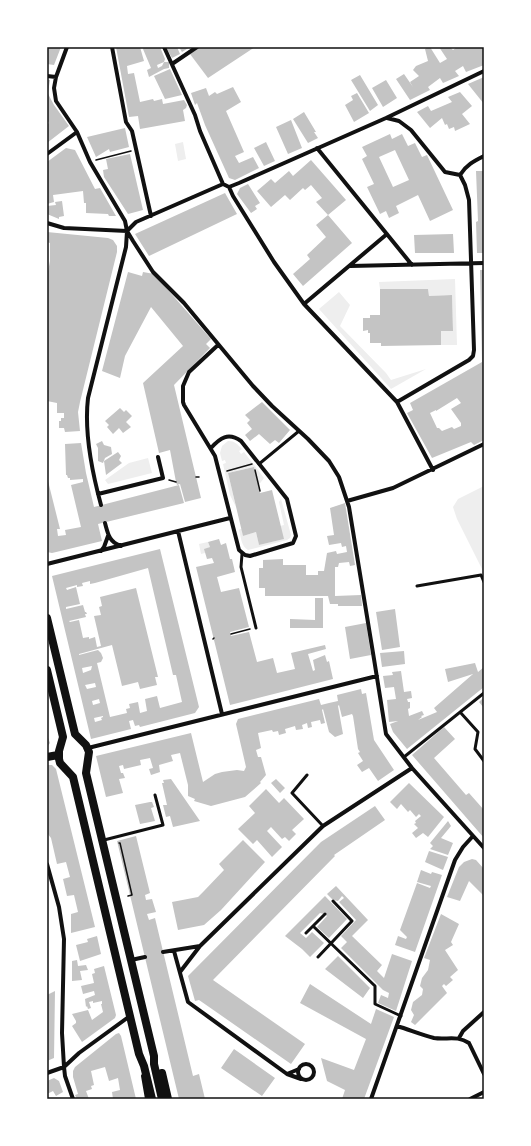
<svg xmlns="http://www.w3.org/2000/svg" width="531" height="1146" font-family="Cabin,sans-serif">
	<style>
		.green { fill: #eee }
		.building { fill: #c4c4c4; fill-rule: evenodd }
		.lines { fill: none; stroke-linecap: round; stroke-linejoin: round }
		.path { stroke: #111; stroke-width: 1.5 }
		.service { stroke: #111; stroke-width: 3 }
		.minor { stroke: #111; stroke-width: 4 }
		.secondary { stroke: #111; stroke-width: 8 }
		.neatline { fill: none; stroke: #111; stroke-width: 1.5 }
	</style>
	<rect width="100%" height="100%" fill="#fff"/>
	<!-- green -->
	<path class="green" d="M183 142 186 159 178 161 175 144Z
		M455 279 457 345H441V331L453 330 452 295 429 296 428 289H380L379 282Z
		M339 292 350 305 340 326 386 373 391 380 426 369 391 389 319 309Z
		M228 441C235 441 237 444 242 449L239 451 241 454 244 452 264 478 258 486 254 467 228 473 236 507 230 495 223 464 226 463 225 460 222 461 220 453 222 446Z
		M148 458 152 473 108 484 105 480 129 463Z
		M484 486V573L457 519 453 507 458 499Z
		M281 499 291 535 290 538 287 540 248 550C241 546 241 537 239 530L240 529H242L243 536 256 532 259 545 283 539 280 526 284 525 279 502Z
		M208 542 210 547 205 549V553L201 554 199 544Z"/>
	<!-- building -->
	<path class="building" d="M47 47H61L54 65 47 64Z
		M116 47H140L144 61 127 66 128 74 134 73 140 102 153 99 154 101 162 99 163 104 184 100 187 105 186 108 183 110 185 121 140 129 138 116 129 117Z
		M144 47H160L165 59 164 62H169V68L164 69 149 77 147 70 151 68 143 49ZM164 62 162 66 158 68 157 65Z
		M166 47H177L180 54 172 58Z
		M179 47H190L182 52Z
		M200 47H255L208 78 190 54Z
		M428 47H430L440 63 447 59 439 47H450L453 50 457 47H484V65L466 72 463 66 455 71 459 76 443 83 440 78 428 87 430 90 410 100 396 79 404 74 413 87 410 82 419 76 413 70 416 66 428 61 425 49Z
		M170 69 182 95 165 99 154 76Z
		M360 75 378 105 370 111 351 80Z
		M484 77V104L468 84Z
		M47 80H50L48 92H47Z
		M386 80 397 98 383 107 372 88Z
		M233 87 241 102 226 111 244 152 235 156 239 163 253 157 259 168 235 180 229 178 205 125 197 103 195 105 191 93 206 88 209 96 215 92 217 94Z
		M47 92 54 105 69 126 47 143V125L49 123 47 119Z
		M460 92 472 106 462 114 470 124 455 131 454 127 449 129 447 124 445 125 442 118 430 128 417 112 428 106 431 111 452 102 448 97Z
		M357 93 369 113 354 122 345 105 353 100 351 96Z
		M304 112 316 132H314L318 138 308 143 293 119Z
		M291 120 302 148 288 154 276 127Z
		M125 128 129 147 110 152 109 149 96 157 87 137Z
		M390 134 392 139 402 134 408 146 415 143 422 157 427 155 453 210 430 221 418 195 396 206 399 213 389 218 386 211 380 214 367 187 374 184 362 159 367 156 362 147ZM395 150 409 180 393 187 379 157Z
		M266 142 275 161 264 166 254 148Z
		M66 148 75 150 95 189 100 188 116 216H109L108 214 86 213V203H84L83 191 53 195 54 202 47 204V162Z
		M130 154 143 210 128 214 104 177 103 170 108 169 106 159Z
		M311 160 346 200 328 215 352 243 303 286 293 274 310 259 307 255 326 237 316 225 328 215 316 202 322 198 311 185 305 190 303 188 290 200 285 195 271 207 257 191 271 179 275 183 289 171 293 176Z
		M476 171H484V253H477L476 222 478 221Z
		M248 184 260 203 255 206 257 209 251 213 237 194 240 188Z
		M225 193 237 214 149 256 135 234Z
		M62 201 64 216 59 217V219L47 214V206L56 205 55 202Z
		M47 232 108 238 113 240 117 246V252L80 402 78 412 80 431 65 432 64 428H59V421H61V418H64V413H57V403L47 401V277L50 261V243L47 242Z
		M453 234 454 253H415L414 235Z
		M480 270H484V379L483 380 484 381V440L474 445 471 442 432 458 407 413 413 410 410 403 482 362ZM457 398 461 403 451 409 461 423V426L454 429 452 427 442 431 439 428H437L430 413 436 410V411Z
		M128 272 142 276 143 272 154 274 211 339 206 344 210 348 174 385 201 498 185 502 180 484 177 485 176 482 170 450 159 453 143 383 183 346 151 307 125 356 120 378 102 371Z
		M380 289H428L429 296 452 295 453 331H441V345L381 346V343H370V333H368V330L363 331V318H370V315H380Z
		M262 402 290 430 279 443 275 440 270 444 259 434 250 441 245 435 252 429 247 423 250 420 245 415Z
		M120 408 124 412 126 410 132 416 126 422 131 427 123 433 119 428 113 434 107 427 109 425 105 421Z
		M102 441 104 445 111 447 112 454 105 458 103 463 98 461V448L96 444Z
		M81 443 86 473 94 507 179 485 184 503 98 524 102 541 52 553 47 552V481H48L60 529H57L58 536 66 535 65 530 81 527 71 485 83 482V479L70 480V478H68L67 475H66L65 444Z
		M118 452 121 456 119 460 122 463 106 475 104 461Z
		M254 467 260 493 272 490 284 539 259 545 256 532 243 536 228 473Z
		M345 503 355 565 350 566 349 562 339 563 338 567H335V596L361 595 362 606H338V604H330L328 596H265V588H259V568H263V560L283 559V565H306V575H318V571H324L327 553 336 551 337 554 347 552 346 546 342 547 341 543 329 545 327 536 334 535 330 508Z
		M219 539 221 545 226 543 230 559H232L235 572 217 577 221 592 239 588 249 627 230 632 231 636 249 632 257 662 273 658 277 673 295 669 291 653 325 645 326 649 308 654 313 671 315 670 313 660 325 655 327 662 329 661 333 679 230 705 196 567 214 563 212 558 207 559 204 549 210 547 208 542Z
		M160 549 199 707 195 713 140 727 139 725 135 726 133 720 129 721 131 729 91 739 52 576ZM148 568 173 675H176L182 702 160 708 157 696 145 699 147 711 140 713 138 702 129 704 130 708 126 709 127 713 110 717 97 663 101 662 103 658 101 653 98 650 79 655V654L112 645 122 686 138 682 140 689 157 685 155 677H158L136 588 100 597 102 606 99 607 101 615 94 616 101 646 97 647 95 637 89 639V637L83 638 79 620 70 622 69 621 86 617 85 614H87L86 612H85L83 605 66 609V607L80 604 76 587 67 590 66 588 77 585V587L83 586 82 583 90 581V584L95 583ZM92 666 91 670 83 673 82 668ZM95 683 96 687 87 689 85 685ZM99 699 100 703 93 705 92 701ZM103 716V717L101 718 102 720 95 722 94 718Z
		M315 598H323V628H290V619L315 620Z
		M395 609 400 647 382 650 376 612Z
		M366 623 371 655 350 659 345 627Z
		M404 651 405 664 382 667 380 653Z
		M475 663 478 672 484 667V687L407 749 393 732 390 724 398 721 389 722 387 700 396 699 394 687 385 688 383 676 393 675 392 672 401 671 404 692 411 691 412 698 407 699 408 702H410V708L408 709 409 716 422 711 424 715 421 716 422 717 418 720 437 712 434 708 473 674 448 682 445 669Z
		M361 689 362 694 366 693 374 740 394 770 378 781 369 768 362 772 357 765 363 761 358 753 360 752 358 749 353 716 352 714 342 717 339 705 338 706 343 734 335 737 329 732 323 709 322 710 325 723 321 724 320 720 311 722 312 727 308 728 307 723 302 725 303 729 296 730 295 726 285 729 286 733 279 735 278 731 273 732 272 730 258 733 261 748 256 750 258 757H261L266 775 260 782 261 783 245 797 211 806 194 801 195 799 188 796V785L180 753 171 755 173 761 159 765 160 772 151 775 149 769 153 768 150 758 140 760 141 765 124 769 123 765 119 766 121 773H123L125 778 119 779 123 793 106 797 96 756 191 733 203 782 215 774 222 772 237 770 244 771 246 767 236 724 238 719 319 699 321 705 329 703 338 701 337 695Z
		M484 697V708L479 702Z
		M444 727 455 739 434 758 466 795 469 793 484 810V838L412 755Z
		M47 735 50 743 47 747Z
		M47 765H52L56 769 95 927 71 933V914L78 912 74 895 67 896 63 879 70 877 66 862 57 864 51 838 47 833Z
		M171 779 200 821 173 827 170 816 166 817 163 805H167L162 783H164L163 780Z
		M276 779 285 788 280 793 271 783Z
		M409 783 444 817 428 837 423 833 416 838 412 833 418 828 414 824 416 823 415 821 421 816 419 814 416 817 410 810 408 812 401 804 397 809 390 802Z
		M266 789 279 803 284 798 304 819 292 830 296 834 289 841 285 837 282 839 271 827 267 831 282 847 272 857 257 840 253 844 238 829 255 813 249 806Z
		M150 802H152L154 807 151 808 155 821 140 824 135 805Z
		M375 806 385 820 334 855 335 856 213 980 305 1044 291 1064 199 1000 195 1001 188 976 321 842Z
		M448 821 451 826 441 838 453 843 448 855 430 849 433 846 430 843Z
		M136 836 150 893 145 895 146 900 152 899 156 912 147 914 149 920 155 918 193 1076 199 1074 205 1099H179L117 841Z
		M243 840 265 862 221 910 204 925 178 930 172 902 198 897 204 891 224 870 219 864Z
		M429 851 448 857 443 870 425 862Z
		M472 859 476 860 484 869V896L469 881 460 901 447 897 459 867 464 862Z
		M421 870 431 874 432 872 442 875 415 952 395 945 398 936 406 939 407 937 400 930 417 883 430 888 431 886 417 882Z
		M336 886 368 920 352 936 382 965 377 971 384 978 392 954 412 961 396 1011 378 1003 381 995 388 998 389 993 383 990 341 948 347 942 341 936 356 920 339 902 344 898 342 896 338 901 333 900 327 894Z
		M325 896 347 919 329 938 317 927 327 916 324 914 320 913 300 933 306 938 312 932 324 943 310 957 302 949 285 936Z
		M441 914 459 924 451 942 453 945 445 950 458 970 450 977 453 980 446 986 444 984 442 986 447 993 415 1025 411 1022 414 1015 411 1010 413 1002 422 995 423 989 420 986 422 978 428 970 430 960 424 958Z
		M97 936 101 954 80 961 76 945 88 942 87 939Z
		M338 956 370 988 363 998 325 969Z
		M77 960 78 966 86 965 88 970 80 971 82 980 72 981V961Z
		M104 966 116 1015 115 1018 82 1042 72 1026 76 1023V1021L72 1014 88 1010 92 1020 103 1012 101 1004H102V1001L93 1003V1001L89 1002 91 1008 88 1009 87 1006 86 1007 85 999 95 995 94 991 83 994 81 986 94 983 92 974 95 973 94 969Z
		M310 984 371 1024 376 1009 394 1017 364 1099H342L345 1090 327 1081 321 1058 354 1070 366 1039 300 1003Z
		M55 991 54 1058 47 1061V995Z
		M119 1033 121 1036 136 1099H113L112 1092 120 1090 118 1078 109 1081 105 1067 91 1071 94 1085 91 1086 92 1089 86 1091 89 1099H77L75 1095 78 1094 73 1077V1071L75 1067 116 1034Z
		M234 1049 275 1078 262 1096 221 1068Z
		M54 1078 59 1081 63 1092 56 1096 53 1091 47 1094V1081Z"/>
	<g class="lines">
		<!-- path -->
		<path class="path" d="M96 160 131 151
			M255 470 260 491
			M227 471 252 464
			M196 477H199
			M169 480 176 482
			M231 634 250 629
			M213 639 214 638
			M119 843H120L132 895 128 896"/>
		<!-- service -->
		<path class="service" d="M259 464 299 431
			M242 554 241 567 256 628
			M417 586 481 575 484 582
			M460 712 478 732 475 749 484 761
			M404 757 484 693
			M307 775 292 793 323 826
			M104 840 163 825 155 795
			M325 914 313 926 375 986V1004L401 1016
			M306 933 313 926
			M318 957 352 921 333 901"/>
		<!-- minor -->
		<path class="minor" d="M67 47 56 77 54 88 56 101 77 132 90 162 125 221 127 231 133 241 153 272 184 303 253 386 272 406 308 439 329 461 339 477 349 507 374 659 386 734 412 768 484 848
			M112 47 126 122 132 131 151 216
			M164 47 195 115 200 131 223 184
			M172 64 197 47
			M47 76 56 77
			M387 118 399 121 411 130 445 172 460 175
			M317 148 412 265
			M47 154 77 132
			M460 175C466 165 474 161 484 156
			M223 184 229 187 239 183 386 118 484 71
			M229 187 233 196 274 262 304 304 397 402 433 470
			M47 223 64 228 127 231
			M127 231 136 222 223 184
			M350 266 484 263
			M304 304 387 234
			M397 402 469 360 473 356 474 350 469 200 465 185 460 175
			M211 448C220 438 228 432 241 441L287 499 296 536 293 543 250 556 245 555 239 550 215 456 184 405 183 402V386L189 372 218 345
			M98 494 163 478 158 457
			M347 501 393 488 484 444
			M101 505C92 472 84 432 88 398L126 247 127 231
			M105 523C108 534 109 542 121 546
			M178 531 222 714
			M101 551 104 547 108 536
			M47 564 230 518
			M88 748 377 676
			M47 864 59 907 64 939 62 1033 64 1067 65 1076 73 1099
			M174 951 188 1002 287 1074 301 1079
			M163 952 200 946 323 826 412 768
			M131 960 145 957
			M180 972 200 946
			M397 1026C410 1030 422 1035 434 1038 447 1040 457 1035 469 1043L484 1074
			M459 1038 463 1031 484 1012
			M298 1072a8 8 0 1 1 16 0a8 8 0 1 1-16 0Z
			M47 1073 64 1067 79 1053 130 1016
			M287 1074 299 1069
			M143 1076 147 1099
			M371 1099 455 860 463 847 473 836
			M470 1099 484 1092"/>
		<!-- secondary -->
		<path class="secondary" d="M47 618 75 734 86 745 89 752 86 773 154 1056V1064L162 1099
			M47 670 63 737 59 751V759L60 763 73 777 139 1054 144 1066 152 1099
			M47 757 58 755
			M162 1073 168 1099"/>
	</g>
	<!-- border -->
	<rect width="531" height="1146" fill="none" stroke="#ffffff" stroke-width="96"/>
	<rect x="48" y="48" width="435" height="1050" class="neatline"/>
</svg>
